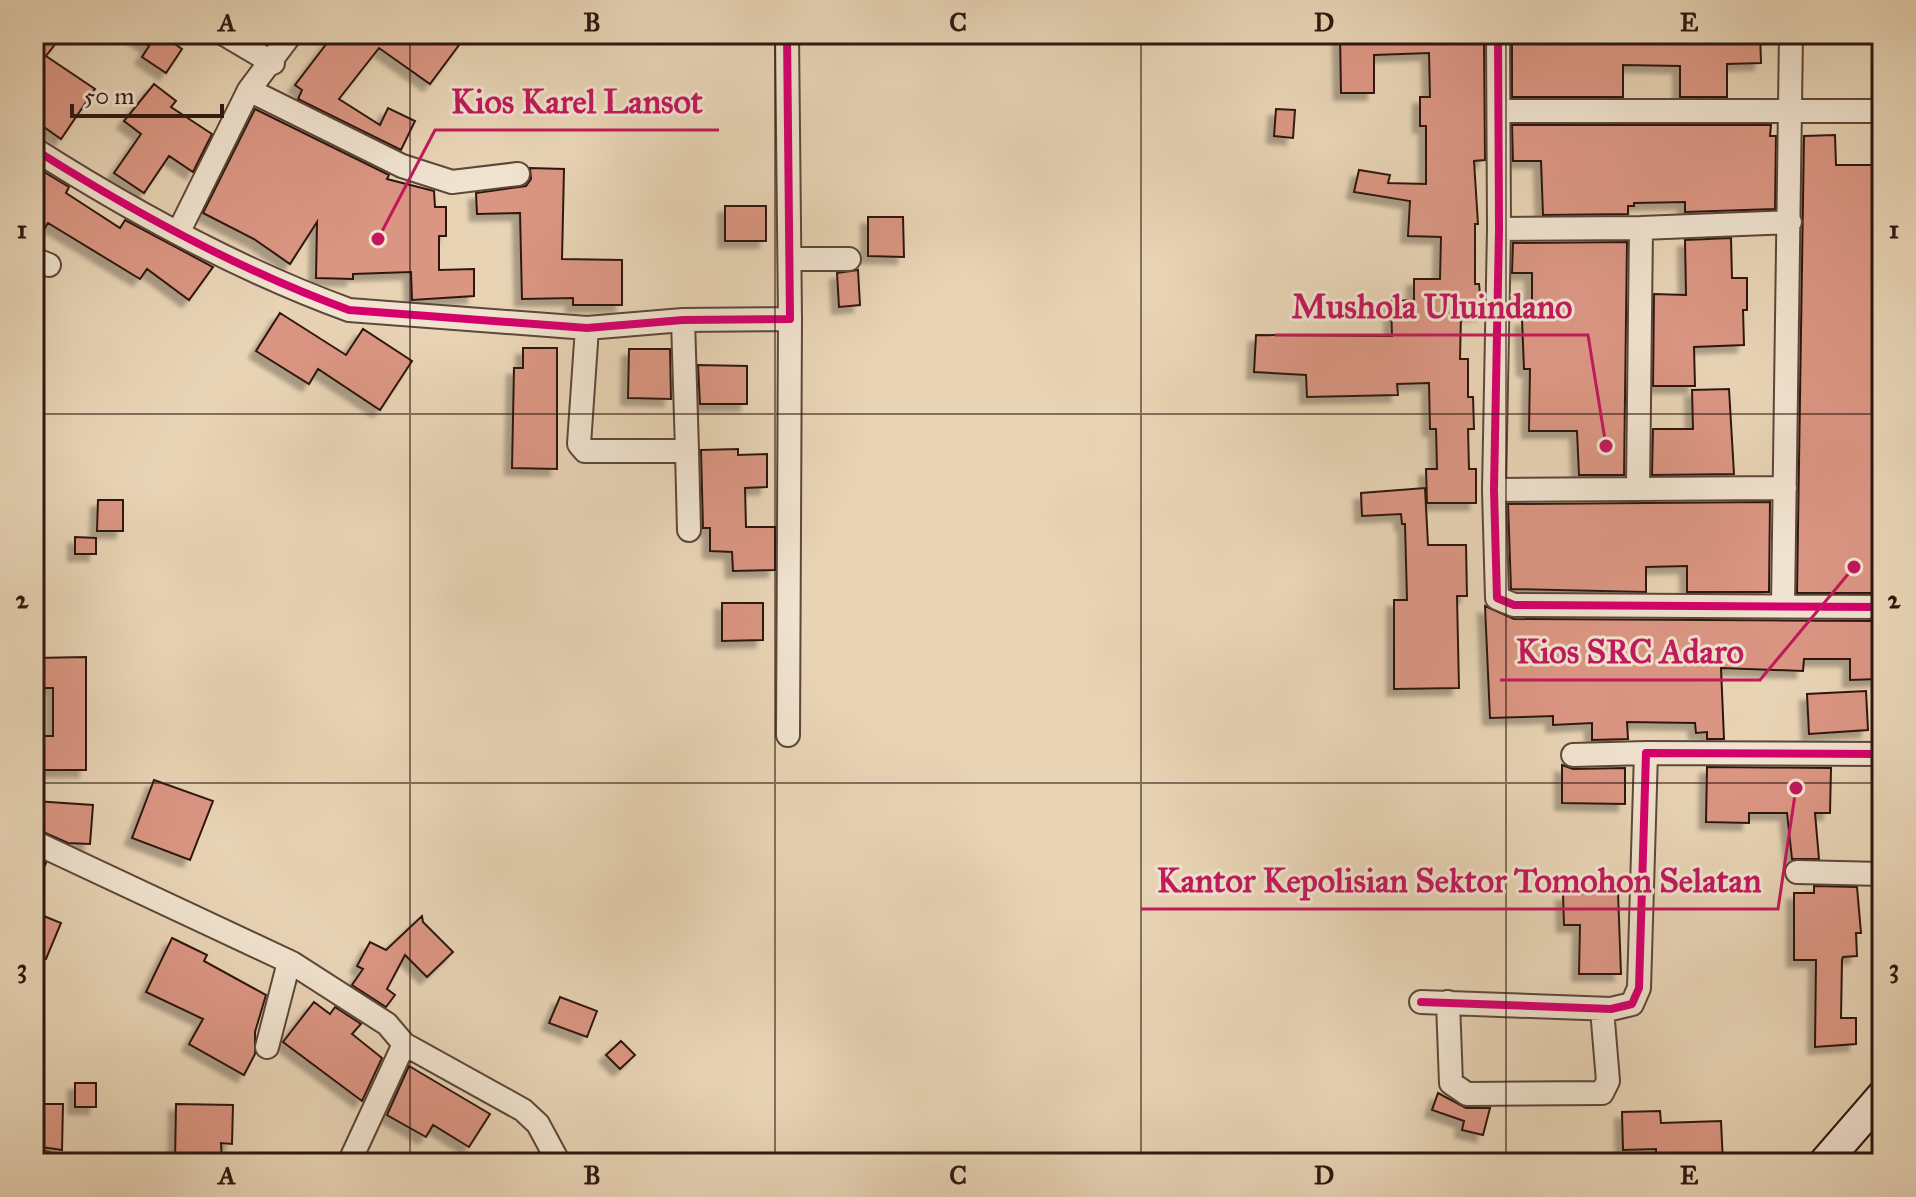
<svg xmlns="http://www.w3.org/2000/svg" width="1916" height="1197" font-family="'IM FELL Great Primer',serif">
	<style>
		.building { fill: #db9683; stroke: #2f1810; stroke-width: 2; filter: url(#shadow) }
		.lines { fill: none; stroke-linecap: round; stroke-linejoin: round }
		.street-casing { stroke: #5d4739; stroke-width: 26 }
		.secondary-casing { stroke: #2f1810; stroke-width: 34 }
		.street { stroke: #f0e3cf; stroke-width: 22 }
		.secondary { stroke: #f0e3cf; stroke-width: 30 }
		.cycleway-casing { stroke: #f0e3cf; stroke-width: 13 }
		.cycleway { stroke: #d6006c; stroke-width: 8 }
		.grid { fill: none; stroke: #2f1810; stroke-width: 2; stroke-opacity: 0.55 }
		.leader { fill: none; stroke: #c2185b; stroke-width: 3 }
		.callout-dot { fill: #c2185b; stroke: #f0e3cf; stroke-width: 3 }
		.callout-label { font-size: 34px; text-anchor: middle; font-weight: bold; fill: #c2185b; stroke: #f0e3cf; stroke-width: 6; stroke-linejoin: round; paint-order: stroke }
		.neatline { fill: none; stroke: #2f1810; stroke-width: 3 }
		.grid-label { font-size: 26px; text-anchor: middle; font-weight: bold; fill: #2f1810 }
	</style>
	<defs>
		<filter id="shadow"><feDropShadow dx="-7" dy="7" stdDeviation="2" flood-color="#0004"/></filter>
	</defs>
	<rect width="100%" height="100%" fill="#e8d4b5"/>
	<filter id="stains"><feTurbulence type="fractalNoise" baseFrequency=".0025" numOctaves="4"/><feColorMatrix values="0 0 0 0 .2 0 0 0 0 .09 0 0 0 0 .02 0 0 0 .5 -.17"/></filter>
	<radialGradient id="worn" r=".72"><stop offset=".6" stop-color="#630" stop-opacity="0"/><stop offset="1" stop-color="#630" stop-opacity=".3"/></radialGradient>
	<!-- building -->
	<path class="building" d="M34 34H63L46 56 95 89 61 139 34 120Z
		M131 34H160L182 49 166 73 142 57 149 46Z
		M334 34H451L462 41 430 84 379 48 339 99 380 125 388 108 415 121 401 150 298 99 302 90 295 85Z
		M1340 34H1479V43H1484L1485 160 1474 161 1478 224H1475V284H1479L1482 313 1461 315 1460 359H1468V397H1473L1474 429H1468L1469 469H1476V503H1427L1426 469H1437L1436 429H1430L1429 383 1397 384 1398 395 1307 397 1306 375 1254 372 1256 335 1392 336 1391 301 1414 300V279H1440L1441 237 1408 236 1410 201 1354 192 1359 170 1390 175 1388 183 1426 184V126H1420V97H1430L1429 53 1374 55V93H1341Z
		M1518 34H1760L1761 63 1727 64V97H1680V66L1623 65V97H1512V42H1518Z
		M154 84 176 101 171 107 212 134 193 172 169 156 144 193 114 173 141 134 124 121Z
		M255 109 389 175 387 179 434 191 435 207H446V236H439V270L474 269V296L412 300 411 272 353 274V279L316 278 317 222 290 264 254 239 203 213Z
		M1276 109 1295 110 1293 138 1274 136Z
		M1512 125H1771L1770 136H1776L1775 209 1685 212V202L1634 203V206H1628V214L1543 215 1541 161H1513Z
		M1835 135 1836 165H1880L1882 468H1876V511H1882V546H1874L1876 593H1797L1804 136Z
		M34 166 69 187 66 193 120 228 125 220 213 267 189 300 147 269 140 279 48 223 34 245Z
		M530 168 564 169 562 259 622 260V305H573V298L522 299 520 213 477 214 476 193 526 186 531 179Z
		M725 206H766V241H725Z
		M868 217H903L904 257 868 256Z
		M1731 238 1732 278H1747V310H1743L1744 345 1694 347 1695 386H1653L1654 294 1686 295 1685 240Z
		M1627 242 1624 475H1579L1577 431H1529L1530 369H1524L1522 319H1532V273H1512L1513 243Z
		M858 270 860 305 839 307 837 273Z
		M280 313 346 355 363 329 412 361 380 410 318 369 309 384 256 351Z
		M523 348H557V469L512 468 514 368H523Z
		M629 349H670L671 399 628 398Z
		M698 365 747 366V404H700Z
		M1729 389 1734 474 1652 475 1653 429H1693L1692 390Z
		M738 449V455L767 454V487L745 488 746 527H775V570L733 571 732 552 710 551V528H703L701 450Z
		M1425 488 1428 545H1466L1467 596H1457L1459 688 1394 689V600H1407L1405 524H1402L1401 514 1362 516 1361 493Z
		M98 500H123V531H97Z
		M1770 502 1769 592H1687V566L1646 567V592L1511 589 1508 504Z
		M75 537 96 538V554H75Z
		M722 603H763V640L722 641Z
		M1485 606 1514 619 1876 621 1879 679 1850 680V659H1804L1803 671 1721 668 1724 739H1707V732L1696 733 1695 723 1627 722 1628 739 1592 740V723L1553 725V716L1490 718Z
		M86 657V770H34V736H53V688H34V658Z
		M1866 691 1868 730 1809 734 1807 694Z
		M1562 765 1573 769 1625 768V804L1562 803Z
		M1707 767 1831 768 1830 813H1815L1819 859H1792L1787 813H1749V823L1706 822Z
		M154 780 213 801 190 860 132 838Z
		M34 801 93 805 90 844 68 843 34 828Z
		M34 857 46 863 34 889Z
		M1814 886 1857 887 1861 933H1856L1857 956 1843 957 1842 960 1841 1018H1856V1044L1815 1047 1816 960H1794V893H1814Z
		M1618 892 1621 974H1579L1580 925H1564L1563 894Z
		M34 912 61 923 46 959 34 954Z
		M422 916 423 922 453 952 427 977 405 955 387 989 395 995 386 1007 352 985 363 969 357 966 370 942 386 950Z
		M172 938 207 955 204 961 266 995 255 1032V1054L244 1075 189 1044 203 1019 146 992Z
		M560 997 597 1011 587 1037 549 1023Z
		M314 1002 330 1014 335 1007 361 1024 352 1034 382 1058 362 1101 283 1042Z
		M621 1041 635 1055 620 1069 606 1055Z
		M409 1066 490 1114 469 1147 433 1125 426 1137 387 1115Z
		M75 1083H96V1107H75Z
		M1438 1093 1466 1108H1490L1483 1135 1462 1130 1464 1121 1432 1110Z
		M34 1104H63L62 1150 34 1146Z
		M176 1104 233 1105 232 1144 221 1143 222 1163H175Z
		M1660 1111 1661 1123 1721 1121 1723 1163H1656V1149L1623 1150 1622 1112Z"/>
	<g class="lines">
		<!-- street casing -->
		<g class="street-casing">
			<path id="street" d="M224 34 273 63
				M1498 34 1499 229 1494 490 1497 598 1514 605 1882 607
				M249 90 402 166 452 182 518 174
				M1499 111H1882
				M34 149C133 212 239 270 349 310L587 328 683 320 790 319 787 34
				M1499 229 1641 228 1790 222
				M178 233 249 90 291 34
				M34 259 49 265
				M790 259H849
				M683 320 687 451
				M587 328 579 444 585 451H687L689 530
				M1638 487 1641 228
				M1494 490 1785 488
				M1783 606 1791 34
				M788 735 790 319
				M1573 755 1646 753
				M34 842 292 963 387 1024 404 1044 349 1163
				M1797 872 1882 874
				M1421 1002 1611 1009 1632 1004 1639 988 1646 753 1882 754
				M1448 1002 1451 1083 1467 1094 1602 1093 1608 1081 1602 1009
				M404 1044 523 1110 538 1124 559 1163
				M267 1047 289 962
				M34 1160 45 1163"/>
		</g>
		<!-- secondary casing -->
		<g class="secondary-casing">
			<path id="secondary" d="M1824 1163 1882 1096"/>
		</g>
		<!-- street -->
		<use href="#street" class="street"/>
		<!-- secondary -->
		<use href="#secondary" class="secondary"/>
		<!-- cycleway casing -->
		<g class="cycleway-casing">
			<path id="cycleway" d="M1498 34 1499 229 1494 490 1497 598 1514 605 1882 607
				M34 149C133 212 239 270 349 310L587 328 683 320 790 319 787 34
				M1421 1002 1611 1009 1632 1004 1639 988 1646 753 1882 754"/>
		</g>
		<!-- cycleway -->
		<use href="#cycleway" class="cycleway"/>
	</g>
	<!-- grid -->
	<path class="grid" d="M410 34V1163M775 34V1163M1141 34V1163M1506 34V1163M34 414H1882M34 783H1882"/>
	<!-- callouts -->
	<path class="leader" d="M378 239L435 130H719M1606 446L1588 335H1275M1854 567L1760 680H1500M1796 788L1778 909H1141"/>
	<g class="callout-dot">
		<circle cx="378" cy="239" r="8"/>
		<circle cx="1606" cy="446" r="8"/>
		<circle cx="1854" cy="567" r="8"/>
		<circle cx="1796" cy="788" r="8"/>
	</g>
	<g class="callout-label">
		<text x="577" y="113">Kios Karel Lansot</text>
		<text x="1432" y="318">Mushola Uluindano</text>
		<text x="1630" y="663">Kios SRC Adaro</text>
		<text x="1459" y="892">Kantor Kepolisian Sektor Tomohon Selatan</text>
	</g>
	<!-- margin -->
	<rect width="1916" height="1197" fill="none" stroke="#e8d4b5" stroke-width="88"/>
	<!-- scale -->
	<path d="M72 104v12h150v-12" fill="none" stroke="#2f1810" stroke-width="4"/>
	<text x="84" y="104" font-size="24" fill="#2f1810" stroke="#f0e3cf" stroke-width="6" paint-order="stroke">50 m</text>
	<rect x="44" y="44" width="1828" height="1109" class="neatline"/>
	<g class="grid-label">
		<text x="227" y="31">A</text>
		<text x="592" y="31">B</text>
		<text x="958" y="31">C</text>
		<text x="1324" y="31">D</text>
		<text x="1689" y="31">E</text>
		<text x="22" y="238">1</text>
		<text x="1894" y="238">1</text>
		<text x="22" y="608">2</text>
		<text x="1894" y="608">2</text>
		<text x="22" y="977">3</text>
		<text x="1894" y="977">3</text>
		<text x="227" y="1184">A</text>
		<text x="592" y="1184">B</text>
		<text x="958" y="1184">C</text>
		<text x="1324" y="1184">D</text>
		<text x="1689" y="1184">E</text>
	</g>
	<rect width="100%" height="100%" filter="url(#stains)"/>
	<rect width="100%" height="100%" fill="url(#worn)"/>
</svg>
